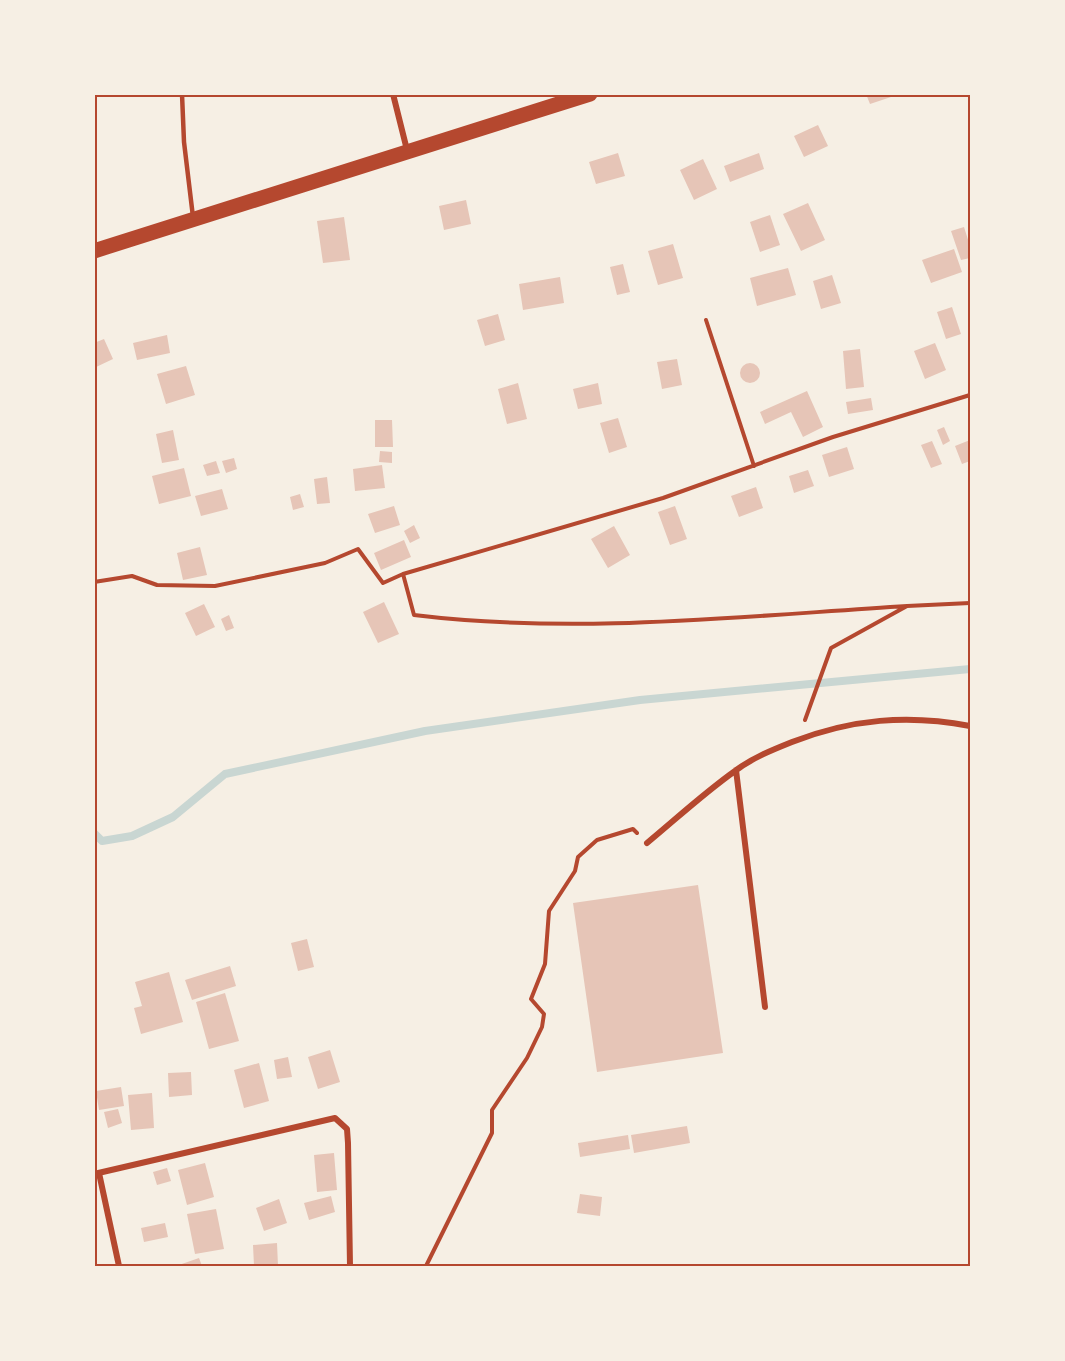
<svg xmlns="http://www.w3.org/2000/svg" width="1065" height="1361" font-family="Manrope,sans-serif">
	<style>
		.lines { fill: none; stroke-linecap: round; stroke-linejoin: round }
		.stream { stroke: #c9d6d2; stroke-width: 8 }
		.building { fill: #e6c5b7 }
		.path { stroke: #b5482f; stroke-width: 4 }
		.service { stroke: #b5482f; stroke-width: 4.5 }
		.minor { stroke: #b5482f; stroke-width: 6 }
		.primary { stroke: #b5482f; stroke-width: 15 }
		.neatline { fill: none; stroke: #b5482f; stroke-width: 2 }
	</style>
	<rect width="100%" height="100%" fill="#f6efe4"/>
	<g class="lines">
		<!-- stream -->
		<path class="stream" d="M94 833 102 841 132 836 173 817 225 774 425 731 640 700 970 669"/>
	</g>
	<!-- building -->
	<path class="building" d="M866 94H897V95L870 104Z
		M818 125 828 146 804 157 794 136Z
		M618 153 625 176 596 184 589 162Z
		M759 153 764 169 730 182 724 166Z
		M703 159 717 189 694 200 680 170Z
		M466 200 471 224 444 230 439 206Z
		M808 203 825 240 801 251 783 214Z
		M770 215 780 245 760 252 750 222Z
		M344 217 350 260 323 263 317 221Z
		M964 227 970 246V258L961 260 951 231Z
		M673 244 683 278 658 285 648 251Z
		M954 249 962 272 931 283 922 260Z
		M623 264 630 292 617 295 610 267Z
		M788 268 796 295 757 306 750 278Z
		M832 275 841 303 821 309 813 281Z
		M560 277 564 303 523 310 519 284Z
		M952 307 961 334 946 339 937 312Z
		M498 314 505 340 485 346 477 320Z
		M167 335 170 353 137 360 133 343Z
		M104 339 113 359 94 368V343Z
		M935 343 946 370 925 379 914 351Z
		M860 349 864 387 846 389 843 351Z
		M677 359 682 385 662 389 657 362Z
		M740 373a10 10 0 1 1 20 0a10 10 0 1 1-20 0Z
		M186 366 195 395 166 404 157 374Z
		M518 383 527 419 507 424 498 389Z
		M598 383 602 404 578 409 573 389Z
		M807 391 823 427 803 437 791 412 765 424 760 412Z
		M871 398 873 410 848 414 846 402Z
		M618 418 627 447 609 453 600 423Z
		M375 420H392L393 447H375Z
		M944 427 950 441 943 445 937 430Z
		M173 430 179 460 162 463 156 434Z
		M970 440V461L962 464 955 446Z
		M932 441 942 464 931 468 921 445Z
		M847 447 854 469 829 477 822 455Z
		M380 451 392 452V463L379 462Z
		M234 458 237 469 226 473 222 461Z
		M216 461 220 473 207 476 203 465Z
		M382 465 385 488 355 491 353 469Z
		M184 468 191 496 159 504 152 476Z
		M808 470 814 486 794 493 789 476Z
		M327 477 330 503 317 504 314 479Z
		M756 487 763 508 739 517 731 496Z
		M222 489 228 509 201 516 195 496Z
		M300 494 304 507 293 510 290 497Z
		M394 506 400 525 375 533 368 514Z
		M675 506 687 539 670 545 658 512Z
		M414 525 420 538 410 543 404 531Z
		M614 526 630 555 608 568 591 539Z
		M404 540 411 557 381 570 374 553Z
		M200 547 207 575 183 580 177 553Z
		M384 602 399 634 378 643 363 612Z
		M204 604 215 627 196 636 185 613Z
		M229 615 234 628 226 631 221 619Z
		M698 885 723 1053 597 1072 573 903Z
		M307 939 314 967 298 971 291 943Z
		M230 966 236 986 192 1000 185 980Z
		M169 972 183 1022 141 1034 134 1008 142 1006 135 982Z
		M225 993 239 1041 209 1049 196 1002Z
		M330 1050 340 1082 318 1089 308 1057Z
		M288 1057 292 1077 277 1079 274 1060Z
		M259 1063 269 1101 244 1108 234 1070Z
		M191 1072 192 1095 169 1097 168 1073Z
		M121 1087 124 1106 99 1110 96 1091Z
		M152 1093 154 1128 131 1130 128 1095Z
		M118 1109 122 1123 108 1128 104 1112Z
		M687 1126 690 1143 634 1153 631 1135Z
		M628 1135 630 1149 580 1157 578 1143Z
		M334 1153 337 1190 317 1192 314 1155Z
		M205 1163 214 1197 187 1205 178 1170Z
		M167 1168 171 1181 157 1185 153 1172Z
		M580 1194 602 1197 600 1216 577 1213Z
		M331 1196 335 1212 309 1220 304 1203Z
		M279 1199 287 1223 264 1231 256 1208Z
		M216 1209 224 1249 195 1254 187 1214Z
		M165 1223 168 1237 144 1242 141 1228Z
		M277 1243 278 1266H254L253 1245Z
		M199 1258 202 1266H176Z"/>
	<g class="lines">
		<!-- path -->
		<path class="path" d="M706 320 754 466
			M403 574 663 498 833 437 970 395
			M94 582 132 576 157 585 215 586 325 563 358 549 383 583 403 574 414 615C577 635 744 616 907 606
			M805 720 831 648 907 606 970 603
			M426 1266 492 1133V1110L527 1058 542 1027 544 1014 531 999 545 964 549 911 575 871 578 857 597 840 633 829 637 833"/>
		<!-- service -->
		<path class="service" d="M182 94 184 142 193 217"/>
		<!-- minor -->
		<path class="minor" d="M393 94 407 150
			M736 770 765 1007
			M647 843C676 819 704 793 735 771 752 758 772 750 792 742 851 719 908 714 970 726
			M99 1173 119 1266
			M94 1174 335 1118 347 1129 348 1143 350 1266"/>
		<!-- primary -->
		<path class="primary" d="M94 251 590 94"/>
	</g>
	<!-- border -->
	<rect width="1065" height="1361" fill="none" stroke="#f6efe4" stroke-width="192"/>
	<rect x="96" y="96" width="873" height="1169" class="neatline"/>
</svg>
